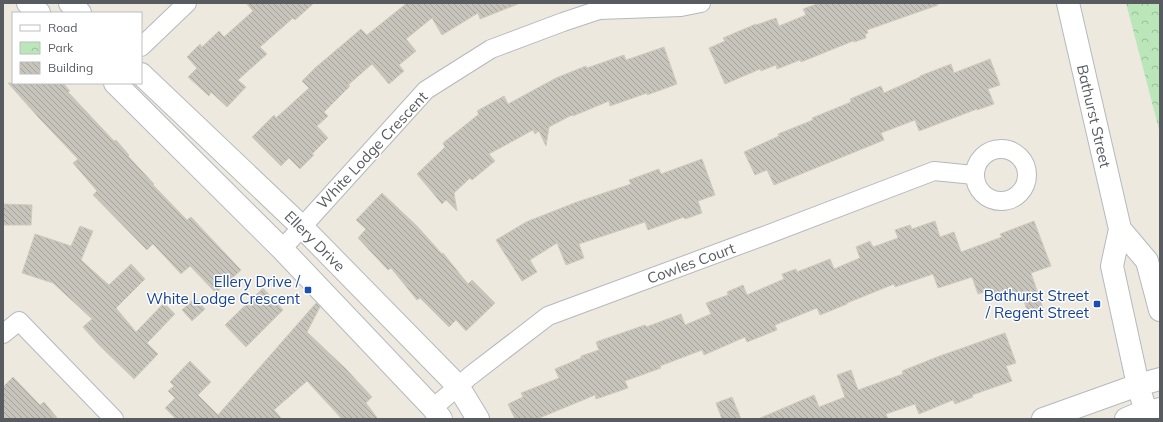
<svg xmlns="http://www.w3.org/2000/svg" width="1163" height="422" font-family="Mulish,sans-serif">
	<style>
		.park { fill: url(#park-crowns) }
		.building { fill: url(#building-back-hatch); stroke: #d1cbbd }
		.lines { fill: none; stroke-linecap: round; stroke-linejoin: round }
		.street-casing { stroke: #b5b8bd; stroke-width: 20 }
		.secondary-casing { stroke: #b5b9bf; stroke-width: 24 }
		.street { stroke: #fff; stroke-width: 18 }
		.secondary { stroke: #fff; stroke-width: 22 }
		.transit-dot { fill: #1a4fb4; stroke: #fff; stroke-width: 1.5 }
		.labels { text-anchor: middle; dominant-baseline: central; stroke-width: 3; stroke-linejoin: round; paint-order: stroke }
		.street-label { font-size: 15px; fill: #585c61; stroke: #fff }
		.transit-label { font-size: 15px; fill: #164399; stroke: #fff; text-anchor: end }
	</style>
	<defs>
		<pattern id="park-crowns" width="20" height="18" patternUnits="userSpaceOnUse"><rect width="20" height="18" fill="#bae6b9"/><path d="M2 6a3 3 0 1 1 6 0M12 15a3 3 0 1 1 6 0" fill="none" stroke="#9abe9a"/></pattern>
		<pattern id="building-back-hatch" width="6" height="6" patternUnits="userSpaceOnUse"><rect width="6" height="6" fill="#c7c4bc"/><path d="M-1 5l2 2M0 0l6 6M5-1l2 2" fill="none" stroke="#a4a29c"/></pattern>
	</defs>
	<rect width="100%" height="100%" fill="#ede9df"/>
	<!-- park -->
	<path class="park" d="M1126 3H1160V133Z"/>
	<!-- building -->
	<path class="building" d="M246 3H314L295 20 293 18 260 47 267 54 238 80 246 87 227 107 211 92 209 96 188 77 197 68 187 57 200 44 202 47 219 31 224 37 253 11Z
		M407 3 518 4 480 19 478 13 442 35 432 18 406 39 416 51 399 65 404 71 389 84 372 64 348 85 350 86 324 112 328 116 317 126 328 138 312 154 314 155 300 169 289 158 281 166 252 137 274 115 276 118 309 88 302 81 315 68 361 29 367 35Z
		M819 3H938V5L867 30 868 33 865 34 866 38 854 42 853 41 801 62 800 60 777 69 776 65 761 71 760 69 725 84 709 48 725 41 723 38 756 24V25L776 18 779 26 806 15 803 9Z
		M664 47 677 84 647 95V93L610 106 609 101 573 116 572 115 549 127 546 146 539 131 535 134 533 130 489 154 495 161 472 180 470 178 454 193 457 211 446 200 442 204 417 174 445 147 443 143 479 114 477 111 504 96 508 104 556 78 586 66 587 68 624 55 626 60Z
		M990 59 1000 85 988 89 994 104 977 110V109L919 131 915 120 881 133 884 140 774 185 767 170 755 175 744 152 779 136 778 134 813 120 812 118 851 102 850 99 881 86 884 93 920 77V76L951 64 954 73Z
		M8 83H63L70 91 68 92 114 141 116 140 129 155 128 156 154 184 153 185 187 220 191 217 241 270 216 293 190 266 181 274 153 244 147 250 93 195 97 191 73 163 78 159 39 118Z
		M702 159 715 195 698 201 702 213 685 219 684 217 648 230 645 222 579 244 584 258 566 265 557 243 530 260 537 272 522 281 496 240 526 222 577 202 631 184 629 180 659 169 661 174Z
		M382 193 417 226 442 254 443 253 468 284 472 280 495 303 466 331 456 320 449 327 420 298 417 300 391 268 388 270 358 238 366 229 356 220Z
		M3 204 32 205 31 225H3Z
		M935 221 940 237 954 232 961 252 1002 237 1000 234 1034 221 1051 266 1031 273 1043 308 1028 313 1021 292 995 301 991 290 978 294 972 277 938 288 933 274 895 287 894 284 847 303V304L820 315 817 308 775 325 777 330 747 342 745 337 704 355 702 350 660 366 661 368 625 381 628 388 596 399 595 395 537 419H515L508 404 523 397 521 393 559 378 555 369 581 358V356L599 350 596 342 645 325 646 327 681 314 685 325 711 314 706 303 728 295 727 292 743 285 747 295 784 279 782 274 796 269 797 272 830 259 834 269 860 258 856 247 870 241 873 247 898 238 895 230 910 225 912 229Z
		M80 226 93 231 81 260 109 285 131 264 145 279 116 308 136 332 164 303 175 314 147 343 158 354 134 379 99 345 83 327 92 319 53 283 22 273 35 234 71 246Z
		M263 288 283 310 246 347 225 325Z
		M195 298 205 309 192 321 182 310Z
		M316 303 320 307 307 332 346 369 372 397 366 403 378 419H342L307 381 274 410 282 419H176L165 408 175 398 168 391 174 386 170 382 190 361 211 382 198 395 218 415Z
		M1005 333 1016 363 1006 366 1012 381 972 395 973 397 955 404 953 400 919 414 915 404 886 414 888 419H758L814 395 819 407 845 397 837 375 851 370 858 390 903 374 902 371 937 357Z
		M13 377 40 405 44 402 58 419H3V387Z
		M732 397 741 419H722L716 403Z"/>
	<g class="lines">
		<!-- street casing -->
		<g class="street-casing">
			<path id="street" d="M141 47 187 3
				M975 175a26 26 0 1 1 52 0a26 26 0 1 1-52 0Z
				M282 249 426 90 491 49 563 22 599 10 681 7 701 3
				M3 334 19 321 114 419
				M433 408 470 376 548 316 761 237 934 171 974 175
				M1145 411 1160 407"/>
		</g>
		<!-- secondary casing -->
		<g class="secondary-casing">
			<path id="secondary" d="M28 3 39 13
				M70 3 80 13
				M1068 3 1120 229 1112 266 1138 385 1148 419
				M141 74 302 227 458 386 478 419
				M115 83 282 249 433 408 441 419
				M1120 229 1147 261 1160 310
				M1043 419 1138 385 1160 379
				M1126 419 1145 411"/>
		</g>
		<!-- street -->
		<use href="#street" class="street"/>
		<!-- secondary -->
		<use href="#secondary" class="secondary"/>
	</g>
	<!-- markers -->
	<g class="transit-dot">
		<rect x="304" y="286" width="8" height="8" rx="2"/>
		<rect x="1093" y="300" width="8" height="8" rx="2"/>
	</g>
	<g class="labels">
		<!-- street labels -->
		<g class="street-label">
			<text transform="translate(1094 116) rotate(77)">Bathurst Street</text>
			<text transform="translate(372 150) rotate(-47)">White Lodge Crescent</text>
			<text transform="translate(315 241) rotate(45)">Ellery Drive</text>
			<text transform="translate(691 263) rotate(-20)">Cowles Court</text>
		</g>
		<!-- transit labels -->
		<g class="transit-label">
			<text x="300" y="281">Ellery Drive /<tspan x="300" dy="17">White Lodge Crescent</tspan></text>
			<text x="1089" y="295">Bathurst Street<tspan x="1089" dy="17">/ Regent Street</tspan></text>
		</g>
	</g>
	<!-- border -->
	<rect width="1163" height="422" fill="none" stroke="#585c61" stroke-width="8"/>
	<!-- legend -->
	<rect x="12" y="12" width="130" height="72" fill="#ffffff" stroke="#bcbec0"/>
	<rect x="20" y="25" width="20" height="6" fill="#ffffff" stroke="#bcbec0"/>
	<text x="48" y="32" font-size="12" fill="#585c61">Road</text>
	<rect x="20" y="42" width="20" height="12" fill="url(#park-crowns)" stroke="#bcbec0"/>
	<text x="48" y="52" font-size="12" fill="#585c61">Park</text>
	<rect x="20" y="62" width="20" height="12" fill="url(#building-back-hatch)" stroke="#bcbec0"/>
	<text x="48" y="72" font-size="12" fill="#585c61">Building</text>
</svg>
